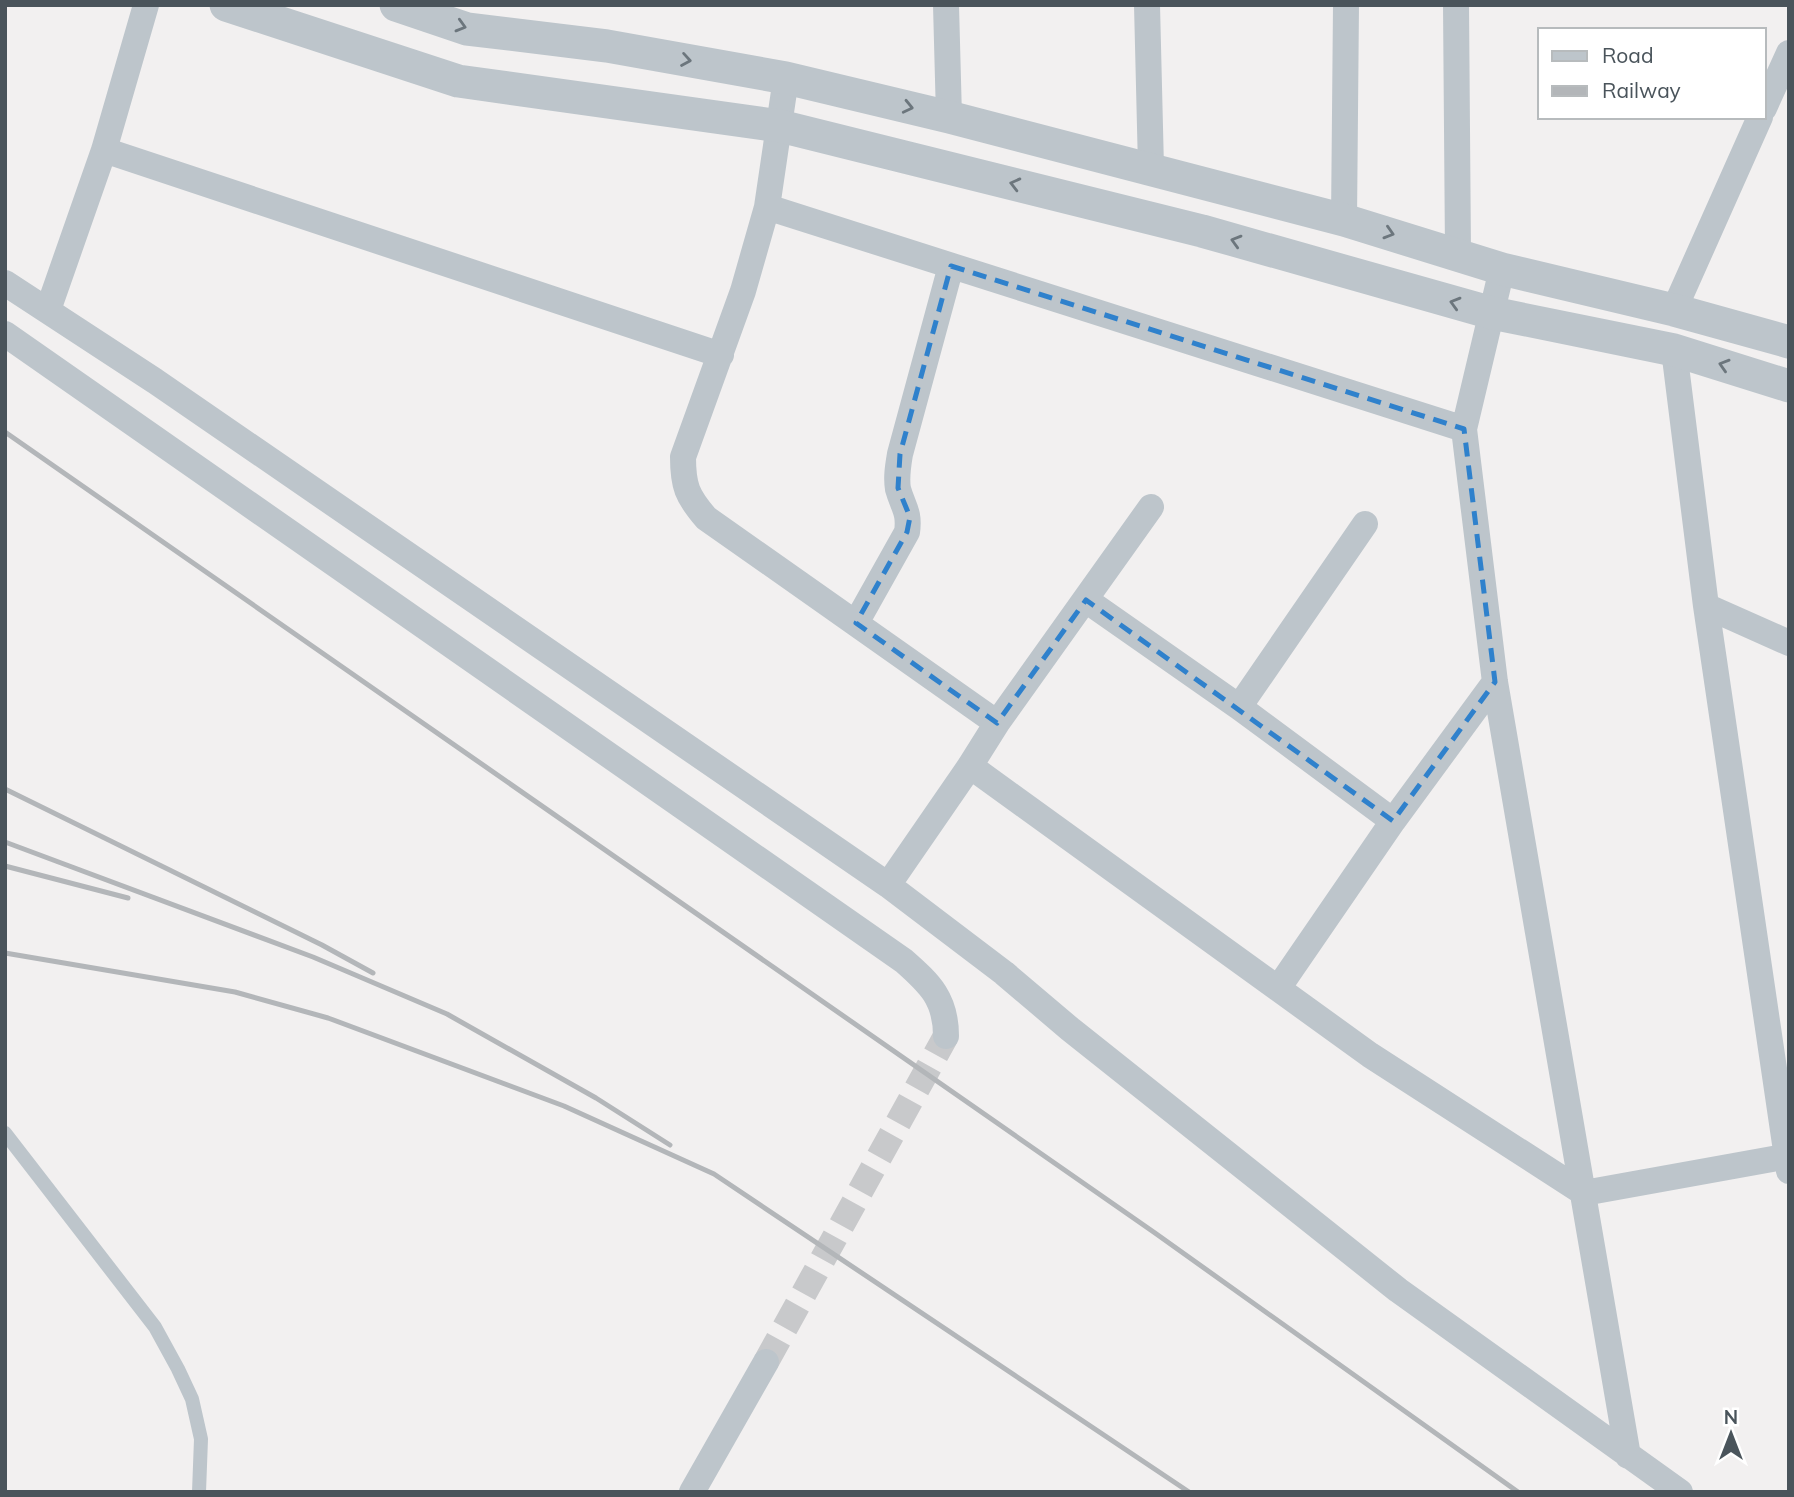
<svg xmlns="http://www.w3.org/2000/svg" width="1794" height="1497" font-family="Mulish,sans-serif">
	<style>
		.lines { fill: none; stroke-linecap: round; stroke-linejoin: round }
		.minor-tunnel { stroke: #c8c9cb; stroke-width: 26; stroke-dasharray: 26 13; stroke-linecap: butt }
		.service { stroke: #bdc5cb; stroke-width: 14 }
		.minor { stroke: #bdc5cb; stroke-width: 26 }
		.tertiary { stroke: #bdc5cb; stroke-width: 33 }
		.rail { stroke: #b3b6b9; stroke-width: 5 }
		.oneway { stroke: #6c767d }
		.marked { fill: none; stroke: #2f81cc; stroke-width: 5; stroke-dasharray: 14 9; stroke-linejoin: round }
	</style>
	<rect width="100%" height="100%" fill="#f2f0f0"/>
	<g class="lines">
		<!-- minor-tunnel -->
		<path class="minor-tunnel" d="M766 1362 946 1036"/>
		<!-- service -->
		<path class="service" d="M5 1133 155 1327 178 1369 192 1399 201 1439 199 1492"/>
		<!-- minor -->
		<path class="minor" d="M946 5 949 117
			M1147 5 1151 168
			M1456 5 1458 254
			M786 78 767 207 743 291 683 457C683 486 687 496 706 518L997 723
			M1764 108 1789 53
			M104 150 721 355
			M767 207 1464 429
			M1344 220 1346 5
			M1502 269 1464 429 1495 682 1628 1456
			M5 283 155 381 888 885 1004 973 1070 1029 1398 1290 1680 1492
			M48 310 104 150 146 5
			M1674 310 1760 117
			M5 334 904 961C930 984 946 999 946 1036
			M1674 350 1706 606 1789 1171
			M1086 600 1239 707 1393 821
			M1706 606 1789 643
			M856 623 907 532C910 512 903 507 898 489 896 477 898 466 900 454L951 266
			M1239 707 1365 524
			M970 766 1370 1055 1584 1193 1789 1156
			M888 885 970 766 997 723 1151 507
			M1279 987 1393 821 1495 682
			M692 1492 766 1362"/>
		<!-- tertiary -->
		<path class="tertiary" d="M226 5 458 81 780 126 1202 231 1492 313 1674 350 1789 386
			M396 5 467 29 607 46 786 78 949 117 1344 220 1502 269 1674 310 1789 342"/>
		<!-- rail -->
		<path class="rail" d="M5 432 1155 1233 1518 1492
			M5 789 322 945 373 973
			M5 842 313 957 447 1014 596 1098 670 1145
			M5 866 128 898
			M5 953 235 992 328 1018 564 1106 714 1174 1189 1492"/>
	</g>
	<!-- one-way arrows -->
	<defs><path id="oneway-chevron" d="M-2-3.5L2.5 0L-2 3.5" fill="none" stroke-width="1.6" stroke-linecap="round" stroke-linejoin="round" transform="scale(1.75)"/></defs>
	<g class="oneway">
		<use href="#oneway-chevron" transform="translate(461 26) rotate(16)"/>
		<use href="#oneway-chevron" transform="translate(686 60) rotate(10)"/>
		<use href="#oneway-chevron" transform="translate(908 107) rotate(13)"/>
		<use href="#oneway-chevron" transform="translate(1015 184) rotate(-166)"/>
		<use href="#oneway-chevron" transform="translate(1389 233) rotate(17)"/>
		<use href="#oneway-chevron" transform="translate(1236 241) rotate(-164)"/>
		<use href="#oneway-chevron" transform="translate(1455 303) rotate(-164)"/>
		<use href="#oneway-chevron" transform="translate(1724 365) rotate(-163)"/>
	</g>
	<!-- marked area -->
	<path class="marked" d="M951 266 1464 429 1495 682 1393 821 1086 600 997 723 856 623 907 532 910 517 898 488 900 454Z"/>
	<!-- border -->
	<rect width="1794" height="1497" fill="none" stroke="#4a545b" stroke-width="14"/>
	<!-- legend -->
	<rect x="1538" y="28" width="228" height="91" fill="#ffffff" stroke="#b7bbbd" stroke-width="2"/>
	<rect x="1552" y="51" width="35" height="10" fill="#bdc5cb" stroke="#b7bbbd" stroke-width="2"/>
	<text x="1602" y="63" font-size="21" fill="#4a545b">Road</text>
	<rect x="1552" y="86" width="35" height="10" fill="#b3b6b9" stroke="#b7bbbd" stroke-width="2"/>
	<text x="1602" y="98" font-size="21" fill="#4a545b">Railway</text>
	<!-- north arrow -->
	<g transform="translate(1731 1434)" stroke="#ffffff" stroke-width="5" paint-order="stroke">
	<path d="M0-5L12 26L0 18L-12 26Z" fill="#4a545b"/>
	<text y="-10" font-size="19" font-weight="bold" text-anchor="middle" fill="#4a545b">N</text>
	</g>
</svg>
